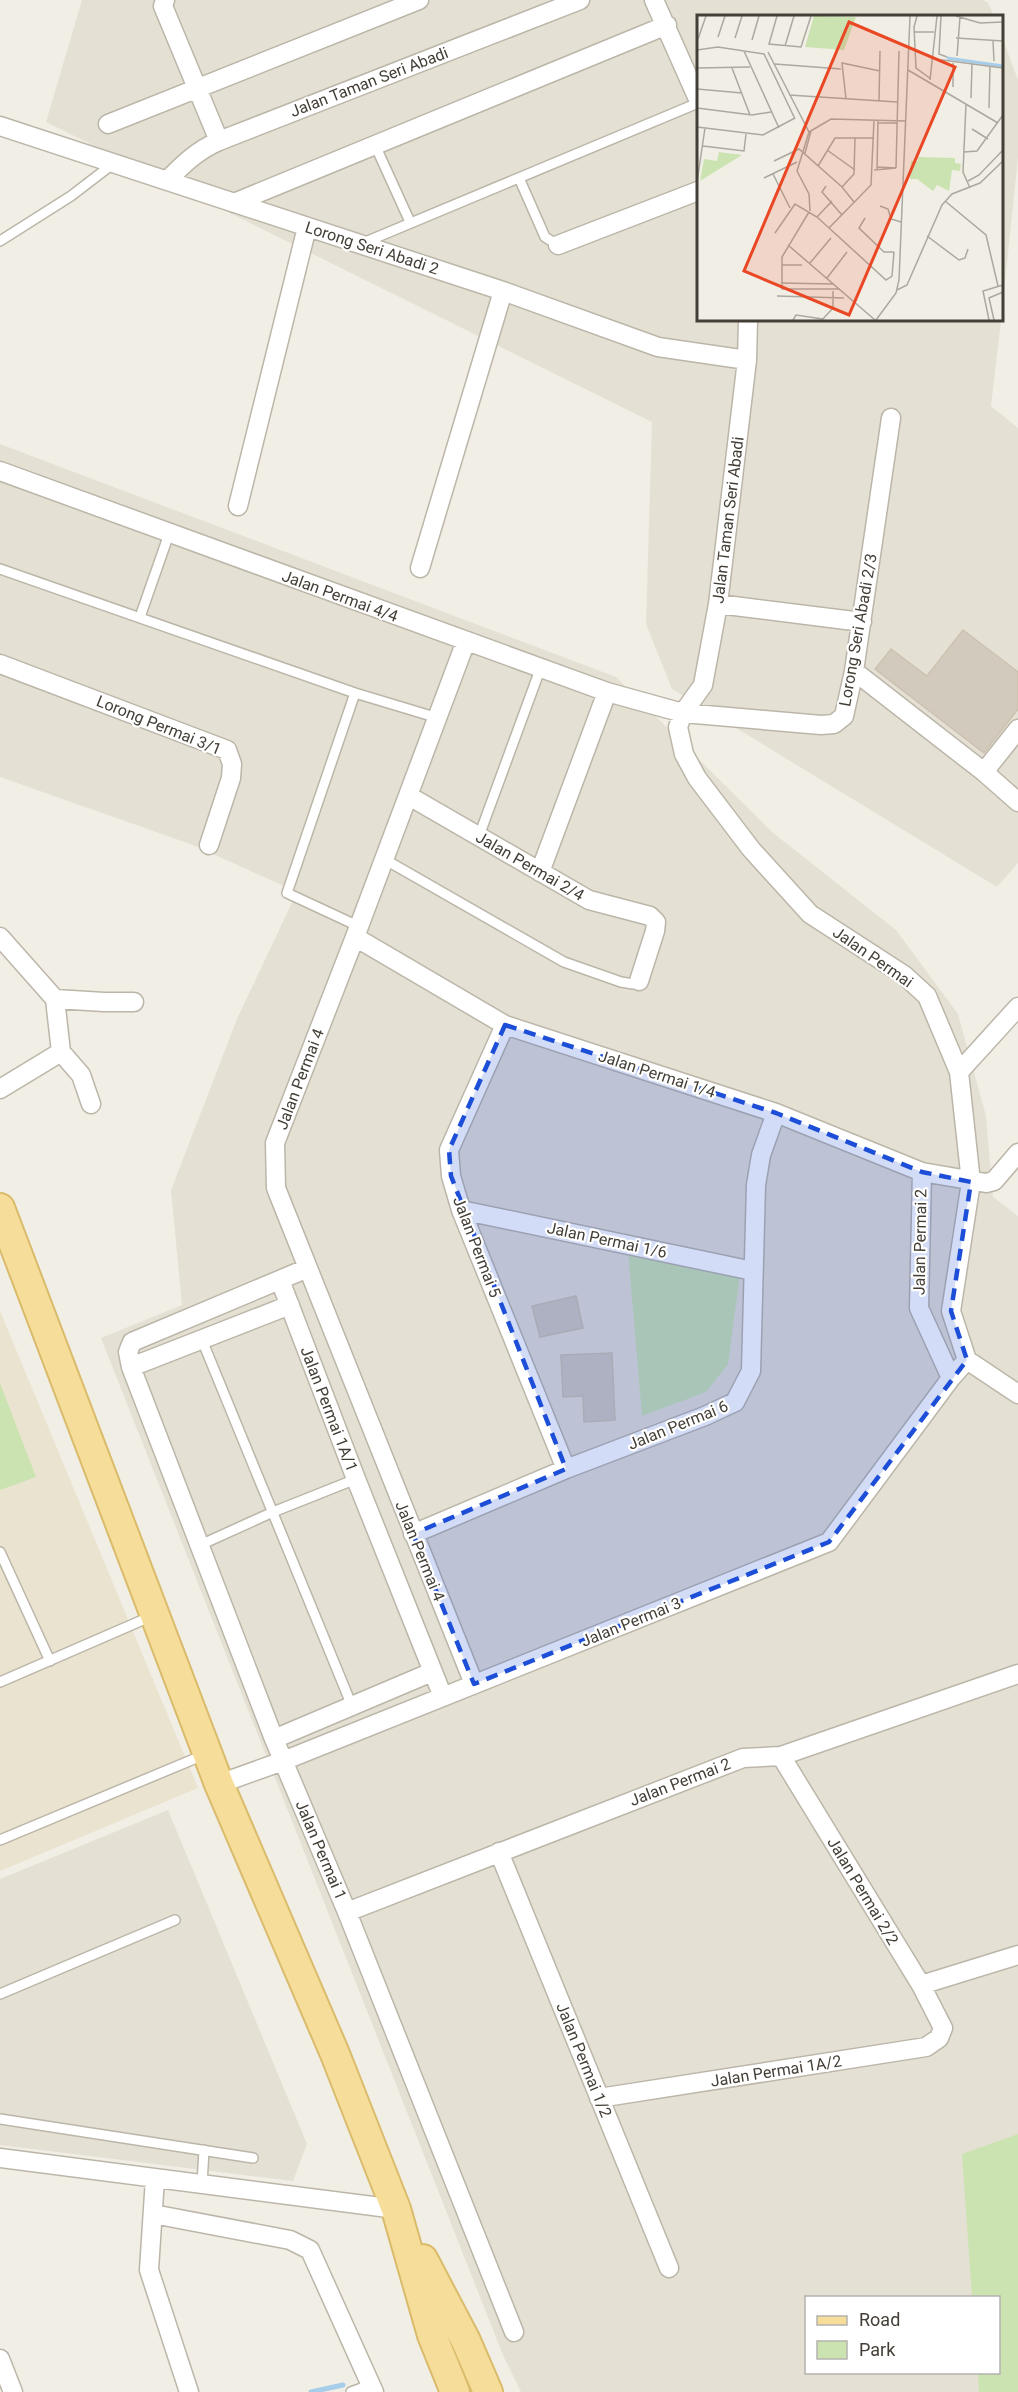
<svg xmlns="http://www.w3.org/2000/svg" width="1018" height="2392" font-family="Roboto,sans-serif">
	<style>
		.residential { fill: #e5e0d4; fill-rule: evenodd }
		.education { fill: #eae3d0 }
		.green { fill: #cbe3b1 }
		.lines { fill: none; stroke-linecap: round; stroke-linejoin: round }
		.stream { stroke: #a6cdea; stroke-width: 5 }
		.building { fill: #d2cabc; stroke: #ccc2b0; stroke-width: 1.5 }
		.lane-casing { stroke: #bcb6a9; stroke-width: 12 }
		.street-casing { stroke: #bcb6a9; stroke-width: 21 }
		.primary-casing { stroke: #dabb6b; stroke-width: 32 }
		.lane { stroke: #fff; stroke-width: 9 }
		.street { stroke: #fff; stroke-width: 18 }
		.primary { stroke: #f6de9a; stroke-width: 28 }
		.marked { fill: #1d4ed8; fill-opacity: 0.2; stroke: #1d4ed8; stroke-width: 4.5; stroke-dasharray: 12 8; stroke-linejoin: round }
		.labels { text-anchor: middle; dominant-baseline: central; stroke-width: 4.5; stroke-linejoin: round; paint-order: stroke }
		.street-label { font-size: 16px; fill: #433e36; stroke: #fff }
		.inset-river { fill: none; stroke: #a6cdea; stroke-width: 3 }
		.inset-road { fill: none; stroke: #aba8a0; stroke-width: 1.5 }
		.view { fill: #ea4724; fill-opacity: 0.15; stroke: #ea4724; stroke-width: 3 }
		.inset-edge { fill: none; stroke: #433e36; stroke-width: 3 }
	</style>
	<rect width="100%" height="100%" fill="#f1eee6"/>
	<!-- residential -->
	<path class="residential" d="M82 0H983L988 3 994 16H698V320H1001L991 406 1018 428V863L997 887 672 689 646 624 652 422 46 122Z
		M1002 37 1018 80V158L1002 310Z
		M0 444 616 677 772 832 896 930 958 1014 986 1116 993 1197 1018 1216V2392H521L503 2355 101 1338 182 1305 171 1190 237 1019 297 892 193 845 0 777ZM806 2298H998V2372H806Z
		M168 1810 307 2144 293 2181 0 2145V1879Z"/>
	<!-- education -->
	<path class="education" d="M0 1311 198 1788 0 1871Z"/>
	<!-- green -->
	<path class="green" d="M628 1251 740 1275 728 1364 706 1392 642 1416Z
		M0 1383 36 1477 0 1490Z
		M1018 2134V2392H979L978 2373 998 2372V2298L972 2297 962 2154Z"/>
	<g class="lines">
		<!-- stream -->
		<path class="stream" d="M311 2392 343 2385"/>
	</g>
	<!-- building -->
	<path class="building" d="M963 630 1018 672V709L984 753 875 669 891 649 927 676Z
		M576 1296 583 1328 540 1337 532 1306Z
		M612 1353 615 1420 584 1422 583 1396 563 1397 561 1355Z"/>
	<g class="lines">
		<!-- lane casing -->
		<g class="lane-casing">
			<path id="lane" d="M375 145 410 222
				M519 178 545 237 558 245
				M0 241 71 196 114 163
				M363 243 698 103
				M0 569 355 693 438 718
				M140 617 169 534
				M355 693 287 893 358 926
				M479 836 541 667
				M384 859 564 962 621 982 633 984 639 981
				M202 1340 352 1706
				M198 1546 273 1512 356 1479
				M0 1552 50 1661
				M0 1682 152 1616
				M0 1840 206 1754
				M0 1994 175 1920
				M0 2119 253 2158
				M202 2184 204 2150
				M351 2392 370 2385"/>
		</g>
		<!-- street casing -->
		<g class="street-casing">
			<path id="street" d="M165 0 163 6 219 141
				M654 0 698 99
				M108 124 419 0
				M0 126 503 291 658 347 747 360
				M167 181C183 164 198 150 219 141L580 0
				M234 203 667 25
				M558 245 698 191
				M748 320 747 360 718 604 703 685 683 713 678 727 684 754 697 778 751 849 810 914 904 975 927 996 959 1072 971 1182 951 1311 967 1360 1018 1394
				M0 471 607 692 683 713 821 725 834 724 844 716 854 671 891 418
				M238 506 307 227
				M420 568 503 291
				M718 604 862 622
				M466 641 355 937 275 1143 276 1188 474 1684
				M0 664 227 750 232 764 231 778 209 845
				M854 671 984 772 1018 802
				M984 772 1018 729
				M409 796 589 900 650 916 656 922 655 931 639 981
				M540 872 607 692
				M0 937 55 999 104 1002H134
				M355 937 505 1025 776 1113 922 1172 986 1183 994 1181 1018 1153
				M55 999 61 1052 81 1075 91 1104
				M505 1025 449 1150 451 1176 461 1210 566 1469
				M959 1072 1018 1007
				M0 1089 61 1052
				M922 1172 919 1308 951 1378
				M461 1210 753 1271
				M308 1268 132 1342 128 1352 131 1367 274 1739 347 1912 514 2332
				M280 1280 356 1479 443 1697
				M131 1367 290 1305
				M413 1534 566 1469 705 1416 735 1402 751 1371 756 1185 761 1155 776 1113
				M274 1739 432 1672
				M219 1784 283 1761 829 1542 951 1378 967 1360
				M499 1852 669 2268
				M347 1912 743 1758 781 1756 1018 1674
				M921 1985 1018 1955
				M599 2098 926 2047 939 2038 943 2028 921 1985 781 1756
				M0 2158 396 2209
				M155 2178 149 2270 189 2392
				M153 2214 290 2240 310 2250 374 2392
				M0 2359 13 2392"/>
		</g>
		<!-- primary casing -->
		<g class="primary-casing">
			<path id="primary" d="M0 1208 219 1784 335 2054 396 2209 432 2335 455 2392
				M423 2259 466 2341 488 2392"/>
		</g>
		<!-- lane -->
		<use href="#lane" class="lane"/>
		<!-- street -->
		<use href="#street" class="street"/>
		<!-- primary -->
		<use href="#primary" class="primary"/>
	</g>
	<!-- marked area -->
	<path class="marked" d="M505 1025 776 1113 922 1172 971 1182 951 1311 967 1360 829 1542 474 1684 413 1534 566 1469 451 1176 449 1150Z"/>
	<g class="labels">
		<!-- street labels -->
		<g class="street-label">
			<text transform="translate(369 82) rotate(-21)">Jalan Taman Seri Abadi</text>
			<text transform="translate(372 248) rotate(18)">Lorong Seri Abadi 2</text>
			<text transform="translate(728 520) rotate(-83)">Jalan Taman Seri Abadi</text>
			<text transform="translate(340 596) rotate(20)">Jalan Permai 4/4</text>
			<text transform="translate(858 630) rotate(-80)">Lorong Seri Abadi 2/3</text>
			<text transform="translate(159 725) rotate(22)">Lorong Permai 3/1</text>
			<text transform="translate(530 866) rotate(30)">Jalan Permai 2/4</text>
			<text transform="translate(873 957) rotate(35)">Jalan Permai</text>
			<text transform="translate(657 1074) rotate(18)">Jalan Permai 1/4</text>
			<text transform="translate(300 1079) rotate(-69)">Jalan Permai 4</text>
			<text transform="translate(607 1240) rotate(12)">Jalan Permai 1/6</text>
			<text transform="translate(920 1242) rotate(-89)">Jalan Permai 2</text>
			<text transform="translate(477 1247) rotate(69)">Jalan Permai 5</text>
			<text transform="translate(329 1409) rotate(69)">Jalan Permai 1A/1</text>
			<text transform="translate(678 1425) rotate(-22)">Jalan Permai 6</text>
			<text transform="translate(420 1551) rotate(68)">Jalan Permai 4</text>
			<text transform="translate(631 1622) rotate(-22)">Jalan Permai 3</text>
			<text transform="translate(680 1782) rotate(-21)">Jalan Permai 2</text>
			<text transform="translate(321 1850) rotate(67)">Jalan Permai 1</text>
			<text transform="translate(863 1891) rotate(59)">Jalan Permai 2/2</text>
			<text transform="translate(584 2060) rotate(68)">Jalan Permai 1/2</text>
			<text transform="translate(776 2071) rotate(-9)">Jalan Permai 1A/2</text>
		</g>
	</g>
	<!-- overview -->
	<g transform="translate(697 15)">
		<rect width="306" height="306" fill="#f1eee6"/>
		<path d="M117 1 159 2 147 35 108 32ZM22 137 45 140 3 166 7 144 20 146ZM221 142 258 143V148L264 149 263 156 255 155 252 176 240 170 236 176 220 164H213L214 146H221Z" fill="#cbe3b1"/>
		<path class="inset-river" d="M250 43 306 51"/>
		<path class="inset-road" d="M80 1 72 29 104 32 114 1M220 1 217 12 219 53 234 64M244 1 242 39 250 42M259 1 283 8 306 7M217 17H237M21 22 28 1M38 23 45 1M259 23 306 26M1 24 9 1M55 25 62 1M296 26 297 46M88 31 97 1M0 35 21 32 67 39 98 104M47 36 82 113M71 37 112 117 100 156 112 179 113 196M260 41 263 2M238 44 306 53M78 49 144 54M0 53 53 52M35 53 53 100M211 55 301 108M233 65 240 1M256 72V46M0 74 45 78M92 80 200 87M274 83 275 49M149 84 145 48 183 56M182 86 183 36M269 89 266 157 273 173M0 93 55 100 74 97M292 93 293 51M181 108H200M0 112 66 120 98 103M275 114 291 124M112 117 134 104 208 106M6 131 47 136 49 119M130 135 158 155M267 137 280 136 306 100M108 138 114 116M77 146 102 134 145 172 157 187M121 151 138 123H177M180 152 199 153M199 153 202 36M177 155 199 153M180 155 181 105M76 159 93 193M67 163 100 147M271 166 282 160 306 135M0 167 8 113M129 171 125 177 145 200M145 172 157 159 158 123M248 186 289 220 301 271M183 191 191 194 194 204 204 207M112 197 85 242V274H143M120 202 135 186M168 203 162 213 187 237H197M132 213 174 170 177 105M78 218 98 189 120 202 189 265 195 261 197 237M230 221 262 245 268 243 271 234M91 230 178 305M113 248 134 223M85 250H105M130 263 150 237M84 268 137 269M200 275 210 270 245 190 255 179 283 168 306 146M80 281 147 283M96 305 99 300 126 304M125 305 136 293V276M179 305 199 278 202 265 213 1M292 305 286 276 306 270M297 305 292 283 306 277"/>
		<path class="view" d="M152 7 258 52 152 300 47 256Z"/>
		<rect width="306" height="306" class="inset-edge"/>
	</g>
	<!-- legend -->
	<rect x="805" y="2296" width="195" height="78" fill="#ffffff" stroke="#b4b2af" stroke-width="1.5"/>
	<rect x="817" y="2316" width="30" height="9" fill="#f6de9a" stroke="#b4b2af" stroke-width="1.5"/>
	<text x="859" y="2326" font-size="18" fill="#433e36">Road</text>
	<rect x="817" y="2341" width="30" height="18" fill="#cbe3b1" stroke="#b4b2af" stroke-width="1.5"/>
	<text x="859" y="2356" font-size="18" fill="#433e36">Park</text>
</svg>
